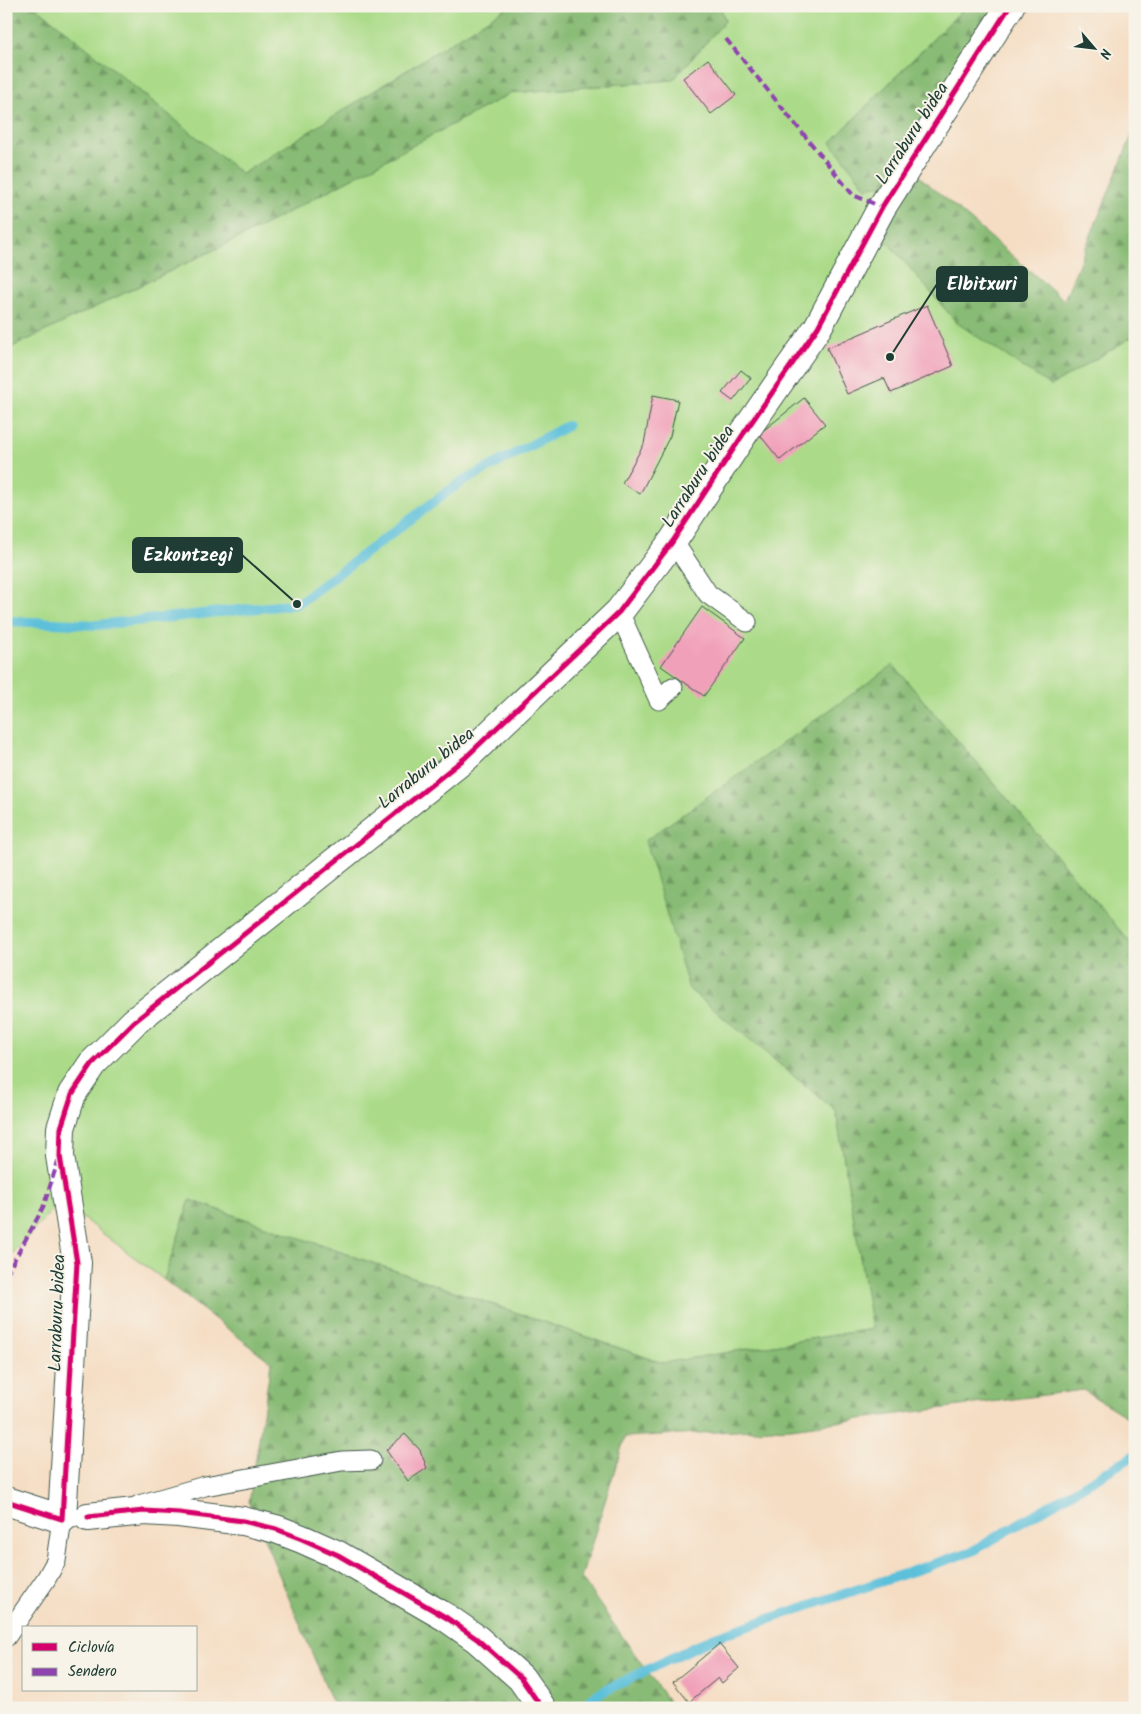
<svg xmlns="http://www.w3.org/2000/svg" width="1141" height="1714" font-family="Kalam,sans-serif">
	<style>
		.green { fill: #abdb89; stroke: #658c5e }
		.forest { fill: url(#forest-firs); stroke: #547c54 }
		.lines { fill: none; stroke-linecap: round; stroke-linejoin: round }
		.stream { stroke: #5cc0da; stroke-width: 10 }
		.building { fill: #f1a0ba }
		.service-casing { stroke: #3f5549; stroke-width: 21 }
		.minor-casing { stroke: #3f5549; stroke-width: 30 }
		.service { stroke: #fff; stroke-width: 19 }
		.minor { stroke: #fff; stroke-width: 28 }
		.quiet { stroke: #8e44ad; stroke-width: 4; stroke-dasharray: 8 4; stroke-linecap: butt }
		.cycleway-casing { stroke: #f7f3e8; stroke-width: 8 }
		.cycleway { stroke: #d6006c; stroke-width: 5 }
		.labels { text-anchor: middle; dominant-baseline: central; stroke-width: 4; stroke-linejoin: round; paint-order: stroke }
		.street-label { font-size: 18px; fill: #1f3d34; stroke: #f7f3e8 }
		.leader { fill: none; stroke: #1f3d34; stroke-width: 2 }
		.callout-dot { fill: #1f3d34; stroke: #f7f3e8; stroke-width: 2 }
		.callout { fill: #1f3d34; stroke: #1f3d34; stroke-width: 2 }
		.callout-label { font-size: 19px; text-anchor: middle; font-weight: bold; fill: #fff }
	</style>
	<defs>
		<pattern id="forest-firs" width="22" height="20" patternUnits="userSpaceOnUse" patternTransform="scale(1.25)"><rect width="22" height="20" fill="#88bb75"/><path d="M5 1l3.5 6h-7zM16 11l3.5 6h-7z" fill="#6f9961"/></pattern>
	</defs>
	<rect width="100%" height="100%" fill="#f7f3e8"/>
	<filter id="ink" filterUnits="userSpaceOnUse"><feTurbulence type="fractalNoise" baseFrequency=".02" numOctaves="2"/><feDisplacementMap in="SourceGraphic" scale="10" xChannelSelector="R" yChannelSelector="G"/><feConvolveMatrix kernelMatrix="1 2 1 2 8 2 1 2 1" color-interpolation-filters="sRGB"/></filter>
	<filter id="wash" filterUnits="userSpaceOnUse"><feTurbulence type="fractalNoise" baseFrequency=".0096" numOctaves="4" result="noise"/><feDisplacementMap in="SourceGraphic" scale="20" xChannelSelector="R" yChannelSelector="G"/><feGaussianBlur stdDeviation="1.12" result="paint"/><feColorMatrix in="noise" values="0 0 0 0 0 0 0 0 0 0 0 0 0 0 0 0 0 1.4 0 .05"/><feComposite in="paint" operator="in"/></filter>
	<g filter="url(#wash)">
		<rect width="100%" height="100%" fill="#f5ddc3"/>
		<!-- green -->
		<path class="green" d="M35 6H509L242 174Z
			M720 6H966L831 142 866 188 919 176 877 230 1051 386 1135 335V948L893 665 689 989 836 1111 872 1329 663 1363 190 1200 164 1280 60 1201 6 1261V350L247 234 511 93 673 80 725 21Z"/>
		<!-- forest -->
		<path class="forest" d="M6 6H35L242 174 509 6H720L725 21 673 80 511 93 247 234 6 350Z
			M966 6H1021L887 184 866 188 831 142Z
			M1135 128V335L1051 386 957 323 877 230 919 176 1064 300Z
			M893 665 1135 948V1422L1083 1390 791 1428 625 1437 581 1578 673 1708H335L249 1503 271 1362 164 1280 190 1200 662 1363 872 1329 836 1111 689 989 645 841Z"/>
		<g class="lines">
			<!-- stream -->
			<path class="stream" d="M6 621 97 625 297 604 458 484 567 426
				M583 1708 596 1695 715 1637 973 1551 1135 1455"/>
		</g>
		<g id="blocks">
			<!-- building -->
			<path class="building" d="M708 59 736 95 711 114 683 78Z
				M927 305 953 366 891 393 884 378 847 394 827 348Z
				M741 370 751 378 733 401 722 393Z
				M653 395 678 400 670 436 640 494 622 483 644 444Z
				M804 398 825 424 780 460 759 434Z
				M702 607 745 638 704 696 661 666Z
				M405 1434 420 1450 427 1468 408 1481 386 1450Z
				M719 1644 739 1668 722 1683 718 1678 689 1702 673 1682Z"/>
		</g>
	</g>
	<g filter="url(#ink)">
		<use href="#blocks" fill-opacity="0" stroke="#3f5549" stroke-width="1"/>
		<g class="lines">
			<!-- service casing -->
			<g class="service-casing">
				<path id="service" d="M673 541 708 594 747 622
					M619 612 659 700 673 687
					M139 1505 205 1486 342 1461 371 1460
					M6 1637 46 1579 56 1561 62 1519 73 1518"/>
			</g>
			<!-- minor casing -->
			<g class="minor-casing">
				<path id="minor" d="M6 1501 62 1519 77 1263 60 1156 61 1128 72 1094 92 1064 134 1022 465 758 619 612 673 541 744 433 818 327 882 207 1010 6
					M88 1517 144 1511 179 1513 243 1521 276 1529 302 1539 338 1555 447 1618 477 1639 521 1678 542 1708"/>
			</g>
			<!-- service -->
			<use href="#service" class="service"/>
			<!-- minor -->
			<use href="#minor" class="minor"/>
			<!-- quiet -->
			<path class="quiet" d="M726 39 853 195 882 207
				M6 1275 43 1208 58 1161"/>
			<!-- cycleway casing -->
			<g class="cycleway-casing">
				<path id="cycleway" d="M6 1501 62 1519 77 1263 60 1156 61 1128 72 1094 92 1064 134 1022 465 758 619 612 673 541 744 433 818 327 882 207 1010 6
					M88 1517 144 1511 179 1513 243 1521 276 1529 302 1539 338 1555 447 1618 477 1639 521 1678 542 1708"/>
			</g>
			<!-- cycleway -->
			<use href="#cycleway" class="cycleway"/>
		</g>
	</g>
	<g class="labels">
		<!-- street labels -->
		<g class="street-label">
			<text transform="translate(913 134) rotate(-57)">Larraburu bidea</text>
			<text transform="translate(699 477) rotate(-57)">Larraburu bidea</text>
			<text transform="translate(427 769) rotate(-39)">Larraburu bidea</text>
			<text transform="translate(58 1313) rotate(-88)">Larraburu bidea</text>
		</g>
	</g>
	<!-- callouts -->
	<path class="leader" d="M890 357L937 284M297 604L242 555"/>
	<g class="callout-dot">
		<circle cx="890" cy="357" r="5"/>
		<circle cx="297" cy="604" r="5"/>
	</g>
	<g class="callout">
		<rect x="937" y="267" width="90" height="34" rx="5"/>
		<rect x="133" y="538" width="109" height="34" rx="5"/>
	</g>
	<g class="callout-label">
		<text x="982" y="290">Elbitxuri</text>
		<text x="188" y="561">Ezkontzegi</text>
	</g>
	<!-- margin -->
	<rect width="1141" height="1714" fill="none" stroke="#f7f3e8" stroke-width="25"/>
	<!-- legend -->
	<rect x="22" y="1626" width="175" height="65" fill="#f7f3e8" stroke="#a1aaa0"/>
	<rect x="32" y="1643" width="25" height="8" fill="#d6006c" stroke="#a1aaa0"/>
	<text x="68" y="1652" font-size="15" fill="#1f3d34">Ciclovía</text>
	<rect x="32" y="1668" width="25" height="8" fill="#8e44ad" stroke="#a1aaa0"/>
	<text x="68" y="1676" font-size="15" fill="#1f3d34">Sendero</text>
	<!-- north arrow -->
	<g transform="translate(1094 48) rotate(118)" stroke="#f7f3e8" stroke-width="4" paint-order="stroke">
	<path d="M0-4L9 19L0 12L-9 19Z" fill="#1f3d34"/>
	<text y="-8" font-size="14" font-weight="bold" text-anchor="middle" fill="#1f3d34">N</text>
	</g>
</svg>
